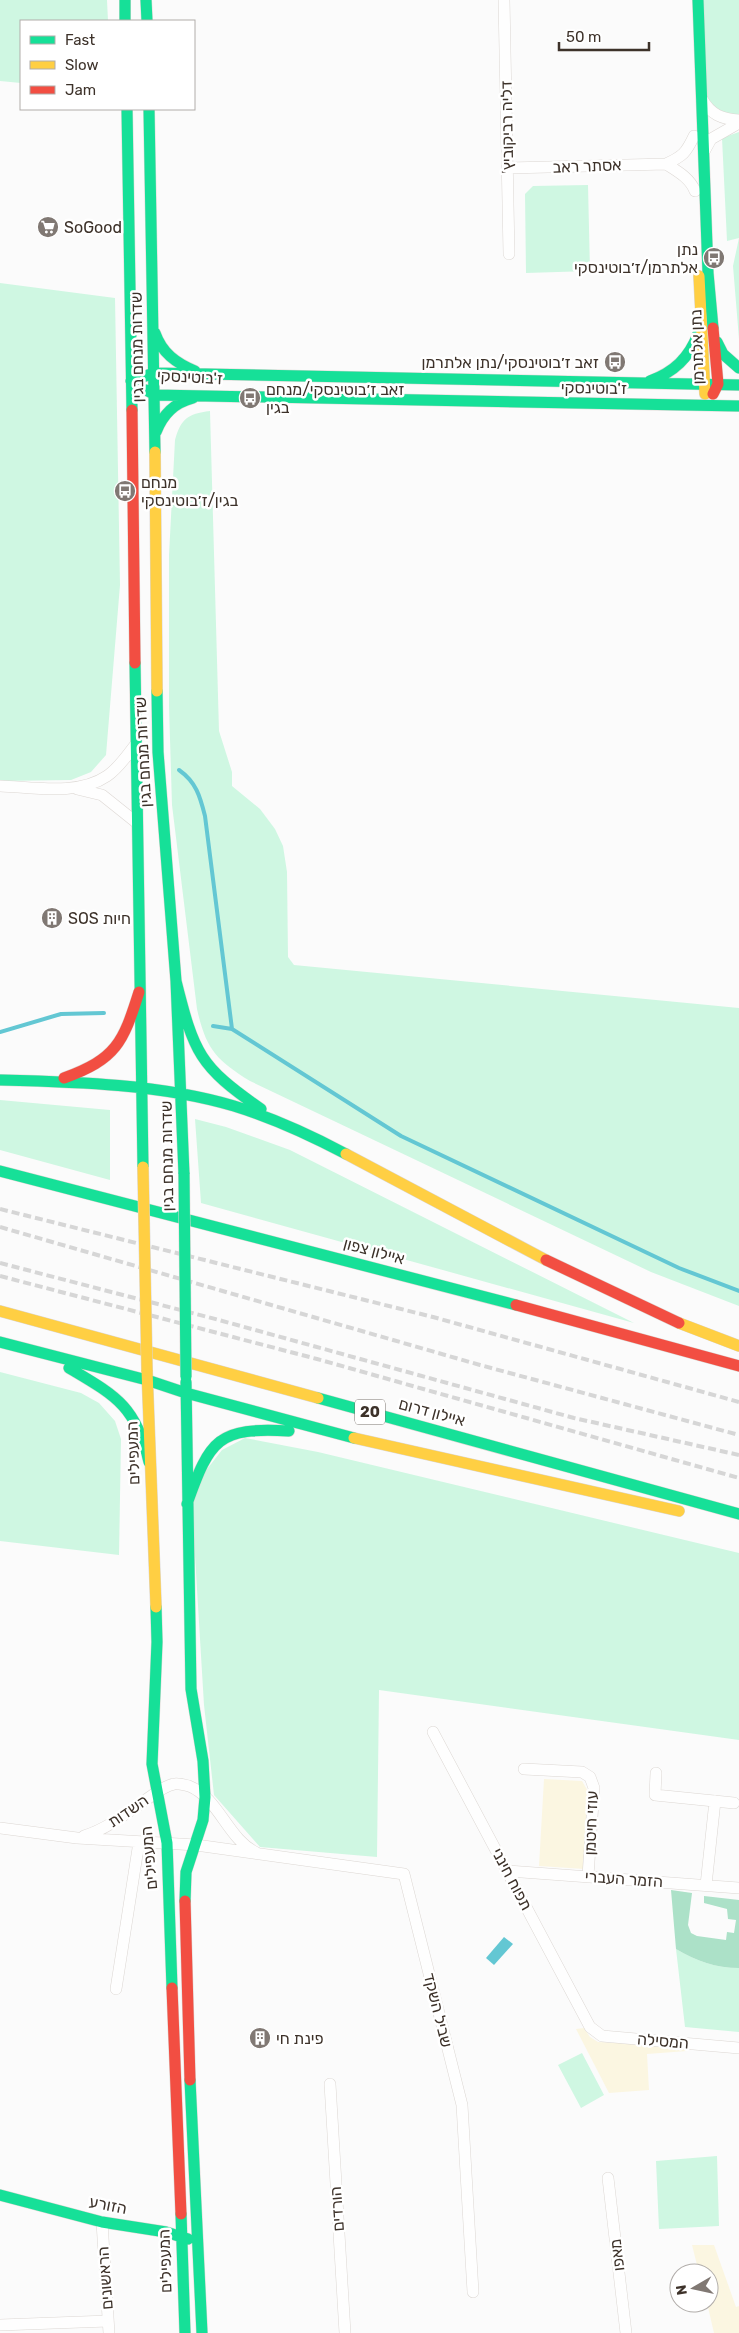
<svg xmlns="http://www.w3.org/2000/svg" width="739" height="2333" font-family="Rubik,Heebo,sans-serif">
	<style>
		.green { fill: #cff7e2 }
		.forest { fill: #ace1c8 }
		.sand { fill: #fbf6e1 }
		.water { fill: #63c7d3 }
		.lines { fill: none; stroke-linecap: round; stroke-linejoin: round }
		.stream { stroke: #63c7d3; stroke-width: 4 }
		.street-casing { stroke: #dcd7d3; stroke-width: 12 }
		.fast-casing { stroke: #dcd7d3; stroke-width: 12 }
		.slow-casing { stroke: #dcd7d3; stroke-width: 12 }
		.jam-casing { stroke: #dcd7d3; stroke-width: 12 }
		.street { stroke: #fefefe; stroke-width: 11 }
		.fast { stroke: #16e098; stroke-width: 11 }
		.slow { stroke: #ffcf43; stroke-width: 11 }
		.jam { stroke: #f24e42; stroke-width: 11 }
		.rail { stroke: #d6d6d6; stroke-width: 4; stroke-dasharray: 8 4; stroke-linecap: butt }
		.fast-bridge-casing { stroke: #dcd7d3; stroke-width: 12; stroke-linecap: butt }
		.slow-bridge-casing { stroke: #dcd7d3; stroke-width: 12; stroke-linecap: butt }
		.fast-bridge { stroke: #16e098; stroke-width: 11 }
		.slow-bridge { stroke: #ffcf43; stroke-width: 11 }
		.labels { text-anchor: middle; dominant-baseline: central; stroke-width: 5; stroke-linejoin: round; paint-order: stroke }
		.shield { fill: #fff; stroke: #77706a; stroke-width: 1 }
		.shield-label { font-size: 15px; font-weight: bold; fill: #3d322a }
		.street-label { font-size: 16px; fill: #3d322a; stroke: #fff }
		.poi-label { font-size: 16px; fill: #3d322a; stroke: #fff; text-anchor: start }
	</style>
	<rect width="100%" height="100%" fill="#fbfbfb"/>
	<!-- green -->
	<path class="green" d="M0 0H107L108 21H21V83L0 81Z
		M702 0H739V115L719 113 706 97Z
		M739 132V339L733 266 739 238 727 241 722 138Z
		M588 185 590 271 526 273 525 194 533 186Z
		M0 283 115 298 120 585 106 755 91 772 71 780 0 781Z
		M210 411 219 731 232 772V786L260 809 275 829 283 846 287 872 288 957 294 965 739 1008V1306L651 1272 250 1081C216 1060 206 1049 197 1009L172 805 169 706V555L175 440C181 419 187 414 210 411Z
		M0 1100 110 1110V1180L0 1150Z
		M195 1119 226 1127 290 1150 634 1323 201 1203Z
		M0 1372 81 1393 99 1403 115 1421 121 1439 119 1555 0 1541Z
		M245 1438 318 1452 739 1553V1740L379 1690 377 1857 260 1847 214 1795 204 1705 192 1506 200 1478 222 1450Z
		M676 1949C696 1961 716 1968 739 1968V2032L685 2027Z
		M582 2053 604 2095 581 2108 558 2065Z
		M717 2156 719 2226 659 2229 656 2161Z"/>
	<!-- forest -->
	<path class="forest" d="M671 1890 692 1893 688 1925 691 1933 697 1936 726 1940 727 1932 734 1933 736 1920 728 1919 727 1909 704 1903V1896L739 1900V1968C716 1968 696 1961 676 1949Z"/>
	<!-- sand -->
	<path class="sand" d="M544 1779 582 1781 589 1793 584 1869 539 1866Z
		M584 2028 590 2037 598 2042 687 2046V2051L647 2054 649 2090 609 2093 576 2029Z
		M692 2245H714L736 2307 739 2306V2333H714L707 2303H709V2273H699Z"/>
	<!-- water -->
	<path class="water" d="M504 1937 513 1944 494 1965 486 1958Z"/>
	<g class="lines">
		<!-- stream -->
		<path class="stream" d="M179 770C196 782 200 796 205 816L232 1029
			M213 1026 232 1029 401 1136 679 1268 739 1291
			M0 1032 61 1014 104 1013"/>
		<!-- street casing -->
		<g class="street-casing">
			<path id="street" d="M504 0 509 254
				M702 99C711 115 722 119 739 120
				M705 150 711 139 739 123
				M666 164C677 171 690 178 695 191
				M509 168 666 164C683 156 686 153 694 136
				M0 786C33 787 78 796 107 776 119 768 127 755 136 744
				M77 789 102 795 137 823
				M433 1732 590 2027 602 2036 739 2048
				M524 1769 582 1772 590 1777 594 1788 588 1876
				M656 1773 655 1795 734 1803
				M0 1828 77 1838 196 1845 404 1874 462 2105 473 2292
				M84 1836C107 1829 127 1813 147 1799 154 1794 164 1786 174 1784 178 1783 185 1785 189 1786 219 1798 228 1840 257 1853
				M508 1871 739 1888
				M706 1885 715 1801
				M116 1989 139 1842
				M330 2084 345 2333
				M608 2178 626 2333
				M102 2222 109 2333
				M0 2325 108 2321"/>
		</g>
		<!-- fast casing -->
		<g class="fast-casing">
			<path id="fast" d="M125 0V21
				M146 0 147 21
				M698 0 708 273 713 328
				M127 109 132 410
				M149 109 155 452
				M155 333C162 353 176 363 195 371
				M717 342 723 354 739 368
				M131 381 154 373 739 385
				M650 381C674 372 689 358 698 334
				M146 390 155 395 739 406
				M156 432C163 414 174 403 193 398
				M135 663 143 1167
				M157 691 158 752 176 981 184 1174
				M176 981C194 1053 199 1066 261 1109
				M0 1080C78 1082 159 1084 234 1106 273 1118 310 1135 346 1154
				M0 1171 516 1305
				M0 1342 147 1380 186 1393 354 1438
				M69 1368C116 1396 136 1406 149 1462
				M318 1398 739 1514
				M187 1504C210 1439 218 1427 289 1431
				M156 1607 157 1642 152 1764 167 1843 172 1988
				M185 1901 186 1872 203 1820 205 1797 203 1761 191 1689 186 1382
				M190 2080 202 2333
				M0 2195 102 2222 166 2232 188 2239
				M181 2214 185 2333"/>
		</g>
		<!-- slow casing -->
		<g class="slow-casing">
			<path id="slow" d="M699 276 705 394
				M155 452 157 691
				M346 1154 546 1260
				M0 1311 318 1398
				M679 1323 739 1346
				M147 1370 156 1607
				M354 1438 679 1511"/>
		</g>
		<!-- jam casing -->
		<g class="jam-casing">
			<path id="jam" d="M713 328 718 384 713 394
				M132 410 135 663
				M64 1078C116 1059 123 1043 139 992
				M546 1260 679 1323
				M516 1305 739 1366
				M185 1901 190 2080
				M172 1988 181 2214"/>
		</g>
		<!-- street -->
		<use href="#street" class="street"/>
		<!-- fast -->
		<use href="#fast" class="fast"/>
		<!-- slow -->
		<use href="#slow" class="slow"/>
		<!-- jam -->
		<use href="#jam" class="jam"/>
		<!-- rail -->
		<path class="rail" d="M0 1209 433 1317 739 1402
			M0 1227 480 1365 739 1435
			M0 1263 219 1320 574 1418 739 1455
			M0 1276 317 1359 739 1478"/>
		<!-- fast-bridge casing -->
		<g class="fast-bridge-casing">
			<path id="fast-bridge" d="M184 1174 186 1377"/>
		</g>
		<!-- slow-bridge casing -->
		<g class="slow-bridge-casing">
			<path id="slow-bridge" d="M143 1167 147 1370"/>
		</g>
		<!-- fast-bridge -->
		<use href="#fast-bridge" class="fast-bridge"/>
		<!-- slow-bridge -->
		<use href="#slow-bridge" class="slow-bridge"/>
	</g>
	<!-- icons -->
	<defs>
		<g id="supermarket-disc" transform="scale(1.125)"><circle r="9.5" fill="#807873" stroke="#fff"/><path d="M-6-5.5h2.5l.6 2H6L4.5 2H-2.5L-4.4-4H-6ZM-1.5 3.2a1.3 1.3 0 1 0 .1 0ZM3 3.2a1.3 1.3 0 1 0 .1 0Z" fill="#fff"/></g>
		<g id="bus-disc" transform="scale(1.125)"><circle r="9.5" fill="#807873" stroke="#fff"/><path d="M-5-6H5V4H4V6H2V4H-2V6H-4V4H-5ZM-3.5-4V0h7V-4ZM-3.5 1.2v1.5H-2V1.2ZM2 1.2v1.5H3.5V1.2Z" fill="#fff"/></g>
		<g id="building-disc" transform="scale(1.125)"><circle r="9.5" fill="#807873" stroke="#fff"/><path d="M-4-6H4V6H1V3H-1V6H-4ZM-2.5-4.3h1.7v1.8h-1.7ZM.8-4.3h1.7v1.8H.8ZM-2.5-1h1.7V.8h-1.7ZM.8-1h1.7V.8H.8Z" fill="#fff"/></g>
	</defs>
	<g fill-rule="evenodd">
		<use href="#supermarket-disc" x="48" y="227"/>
		<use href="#bus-disc" x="714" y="258"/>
		<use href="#bus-disc" x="615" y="362"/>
		<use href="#bus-disc" x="250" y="398"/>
		<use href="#bus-disc" x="125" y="491"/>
		<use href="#building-disc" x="52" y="918"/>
		<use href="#building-disc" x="260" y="2038"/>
	</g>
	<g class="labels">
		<!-- shield labels -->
		<rect class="shield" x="355" y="1399.5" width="30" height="25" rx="4"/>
		<g class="shield-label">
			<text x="370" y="1412">20</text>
		</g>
		<!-- street labels -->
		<g class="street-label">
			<text transform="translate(507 127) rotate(-91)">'דליה רביקוביץ</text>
			<text transform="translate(587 166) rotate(-2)">אסתר ראב</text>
			<text transform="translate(137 347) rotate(-91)">שדרות מנחם בגין</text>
			<text transform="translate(697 347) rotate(-92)">נתן אלתרמן</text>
			<text transform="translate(190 377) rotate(3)">ז'בוטינסקי</text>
			<text transform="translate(594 388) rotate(1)">ז'בוטינסקי</text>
			<text transform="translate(143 752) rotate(-93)">שדרות מנחם בגין</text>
			<text transform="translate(167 1156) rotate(-91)">שדרות מנחם בגין</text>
			<text transform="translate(374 1251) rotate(15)">איילון צפון</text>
			<text transform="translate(432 1412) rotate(15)">איילון דרום</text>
			<text transform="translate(133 1453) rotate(-92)">המעפילים</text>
			<text transform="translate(128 1811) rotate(-34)">השדות</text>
			<text transform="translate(591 1823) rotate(-88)">עוזי חיטמן</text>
			<text transform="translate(149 1858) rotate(-95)">המעפילים</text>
			<text transform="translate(512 1879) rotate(62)">תפוח חינני</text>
			<text transform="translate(624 1879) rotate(4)">הזמר העברי</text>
			<text transform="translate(438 2010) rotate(76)">שביל השקד</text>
			<text transform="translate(663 2041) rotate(5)">המסילה</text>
			<text transform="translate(108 2205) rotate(11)">הזורע</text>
			<text transform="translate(337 2209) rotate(-94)">הורדים</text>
			<text transform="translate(617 2255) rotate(-97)">מאפו</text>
			<text transform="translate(165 2261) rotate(-92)">המעפילים</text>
			<text transform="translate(105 2278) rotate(-94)">הראשונים</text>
		</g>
		<!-- poi labels -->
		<g class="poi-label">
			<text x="64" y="227">SoGood</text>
			<text x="698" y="249" text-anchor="end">נתן<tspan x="698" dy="18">אלתרמן/ז׳בוטינסקי</tspan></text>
			<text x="599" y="362" text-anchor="end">זאב ז׳בוטינסקי/נתן אלתרמן</text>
			<text x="266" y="389">זאב ז׳בוטינסקי/מנחם<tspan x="266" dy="18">בגין</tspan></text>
			<text x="141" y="482">מנחם<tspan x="141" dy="18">בגין/ז׳בוטינסקי</tspan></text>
			<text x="68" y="918">SOS חיות</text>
			<text x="276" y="2038">פינת חי</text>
		</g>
	</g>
	<!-- legend -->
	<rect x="20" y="20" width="175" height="90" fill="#ffffff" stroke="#b1adaa"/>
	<rect x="30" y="36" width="25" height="8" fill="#16e098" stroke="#b1adaa"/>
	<text x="65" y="45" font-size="15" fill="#3d322a">Fast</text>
	<rect x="30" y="61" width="25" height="8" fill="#ffcf43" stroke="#b1adaa"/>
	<text x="65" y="70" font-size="15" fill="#3d322a">Slow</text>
	<rect x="30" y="86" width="25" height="8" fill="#f24e42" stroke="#b1adaa"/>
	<text x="65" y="95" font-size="15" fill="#3d322a">Jam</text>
	<!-- north arrow -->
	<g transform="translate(694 2288) rotate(261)"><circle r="24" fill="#ffffff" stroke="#b1adaa"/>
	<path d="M0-4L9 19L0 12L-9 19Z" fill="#807873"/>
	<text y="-8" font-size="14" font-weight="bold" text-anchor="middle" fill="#3d322a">N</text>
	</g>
	<!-- scale -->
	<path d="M559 42v8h90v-8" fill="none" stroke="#3d322a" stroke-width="2.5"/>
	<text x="566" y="42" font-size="15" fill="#3d322a" stroke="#ffffff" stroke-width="4" paint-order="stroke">50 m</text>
</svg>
